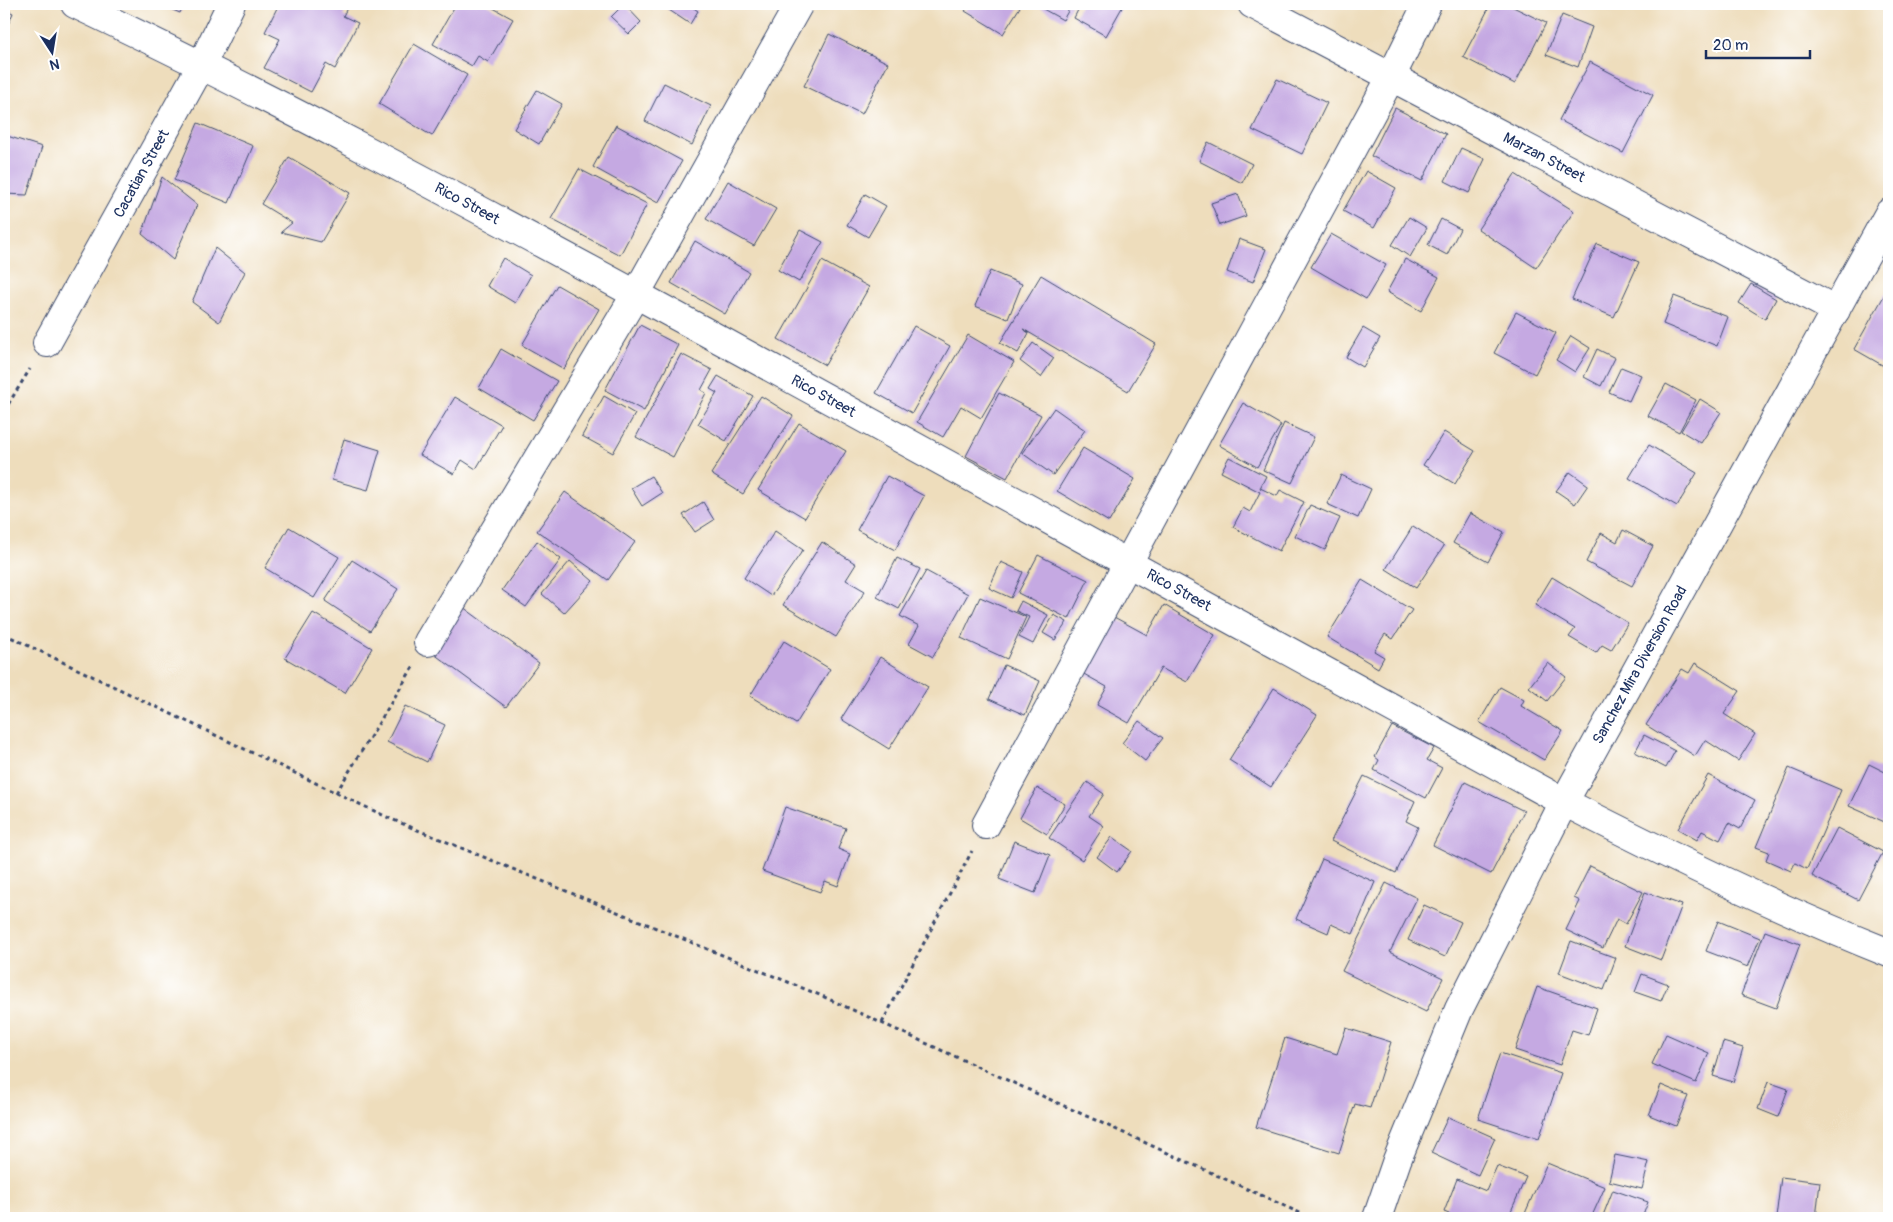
<svg xmlns="http://www.w3.org/2000/svg" width="1893" height="1222" font-family="Pangolin,sans-serif">
	<style>
		.building { fill: #c5a9e2 }
		.lines { fill: none; stroke-linecap: round; stroke-linejoin: round }
		.street-casing { stroke: #3b496c; stroke-width: 30 }
		.secondary-casing { stroke: #3b496c; stroke-width: 30 }
		.path { stroke: #3b496c; stroke-width: 3; stroke-dasharray: 4 4; stroke-linecap: butt }
		.street { stroke: #fff; stroke-width: 28 }
		.secondary { stroke: #fff; stroke-width: 28 }
		.labels { text-anchor: middle; dominant-baseline: central; stroke-width: 4; stroke-linejoin: round; paint-order: stroke }
		.street-label { font-size: 15px; fill: #1b2f5e; stroke: #fff }
	</style>
	<rect width="100%" height="100%" fill="#fff"/>
	<filter id="ink" filterUnits="userSpaceOnUse"><feTurbulence type="fractalNoise" baseFrequency=".02" numOctaves="2"/><feDisplacementMap in="SourceGraphic" scale="10" xChannelSelector="R" yChannelSelector="G"/><feConvolveMatrix kernelMatrix="1 2 1 2 8 2 1 2 1" color-interpolation-filters="sRGB"/></filter>
	<filter id="wash" filterUnits="userSpaceOnUse"><feTurbulence type="fractalNoise" baseFrequency=".0096" numOctaves="4" result="noise"/><feDisplacementMap in="SourceGraphic" scale="20" xChannelSelector="R" yChannelSelector="G"/><feGaussianBlur stdDeviation="1.12" result="paint"/><feColorMatrix in="noise" values="0 0 0 0 0 0 0 0 0 0 0 0 0 0 0 0 0 1.4 0 .05"/><feComposite in="paint" operator="in"/></filter>
	<g filter="url(#wash)">
		<rect width="100%" height="100%" fill="#eeddbc"/>
		<g id="blocks">
			<!-- building -->
			<path class="building" d="M158 4H184L180 13Z
				M279 4H349L343 16 358 23 335 69 326 64 311 92 264 68 280 39 265 32Z
				M456 4H486L513 19 488 62 478 56 472 66 433 44Z
				M624 4 641 22 629 34 611 17Z
				M660 4H688L698 11 690 24Z
				M970 4H1014L1020 7 1003 34 965 11Z
				M1034 4H1072L1063 20Z
				M1081 4H1124L1106 36 1074 18Z
				M1491 4H1507L1546 23 1515 84 1463 57Z
				M4 9 13 13 4 34Z
				M1562 15 1592 27 1578 67 1546 55Z
				M829 34 888 63 862 114 804 86Z
				M414 44 467 75 432 136 379 104Z
				M1590 62 1653 95 1623 153 1559 120Z
				M1277 79 1327 103 1302 154 1252 130Z
				M664 83 711 106 692 145 645 121Z
				M537 90 562 104 539 144 514 129Z
				M1395 108 1446 134 1422 181 1371 156Z
				M198 123 253 146 229 203 174 180Z
				M616 125 682 161 658 203 593 167Z
				M4 135 42 147 27 195 4 194Z
				M1208 142 1252 164 1242 183 1199 161Z
				M1461 148 1485 159 1469 193 1445 181Z
				M289 157 350 193 321 242 281 232 292 223 261 204Z
				M579 169 647 204 620 255 551 219Z
				M1366 171 1396 188 1374 228 1343 211Z
				M1515 174 1574 211 1536 268 1478 229Z
				M162 177 197 205 173 260 142 234Z
				M728 181 776 209 754 246 706 219Z
				M865 194 886 206 868 237 847 225Z
				M1238 194 1246 216 1220 225 1211 203Z
				M1409 217 1427 228 1410 257 1392 245Z
				M1441 219 1460 229 1447 255 1428 245Z
				M800 230 823 242 799 282 778 270Z
				M1331 234 1386 265 1366 299 1311 267Z
				M1239 239 1266 249 1253 282 1227 272Z
				M695 241 749 272 725 314 671 283Z
				M1597 244 1639 262 1614 317 1572 299Z
				M215 248 245 272 219 322 192 302Z
				M503 258 531 275 515 303 487 286Z
				M1405 259 1439 277 1421 311 1387 292Z
				M822 261 869 287 825 365 778 339Z
				M990 271 1022 284 1008 319 975 306Z
				M1041 275 1156 344 1128 391 1023 329 1029 333 1018 353 1000 343Z
				M1751 284 1776 299 1765 319 1739 303Z
				M557 285 599 309 564 369 522 345Z
				M1889 287V369L1854 349Z
				M1674 296 1728 317 1717 346 1663 324Z
				M1516 312 1556 333 1535 374 1494 353Z
				M640 325 678 345 644 411 605 390Z
				M914 326 950 346 912 413 876 393Z
				M1363 328 1380 338 1363 367 1346 357Z
				M968 335 1014 362 981 418 961 406 943 437 917 422Z
				M1571 336 1590 348 1575 372 1556 360Z
				M1033 343 1054 358 1041 377 1020 361Z
				M501 349 557 381 533 420 479 388Z
				M1597 349 1615 358 1601 386 1584 377Z
				M681 354 712 370 701 390 706 393 673 457 636 437Z
				M1621 367 1641 375 1629 401 1609 392Z
				M718 376 753 396 726 441 698 424 717 393 710 389Z
				M1666 384 1696 400 1679 432 1648 416Z
				M999 393 1041 415 1007 478 966 456Z
				M604 396 635 414 613 453 582 436Z
				M761 396 793 416 743 494 711 474Z
				M455 397 502 425 476 469 462 460 454 474 420 455Z
				M1700 399 1721 412 1701 443 1681 431Z
				M1243 403 1281 425 1257 467 1219 445Z
				M1054 408 1085 430 1053 475 1022 453Z
				M799 423 846 451 805 518 758 490Z
				M1284 423 1314 437 1292 483 1263 470Z
				M1444 432 1475 451 1455 484 1423 465Z
				M344 439 380 450 368 490 332 480Z
				M1649 445 1697 473 1677 506 1629 478Z
				M1083 448 1135 479 1109 522 1057 491Z
				M1229 457 1266 476 1260 488 1277 496 1280 490 1304 502 1279 551 1233 527 1243 508 1250 512 1260 492 1221 472Z
				M1570 472 1588 485 1575 504 1556 491Z
				M1341 475 1371 489 1358 518 1327 504Z
				M651 476 662 493 642 506 631 488Z
				M887 476 924 496 895 550 857 530Z
				M565 492 635 542 608 580 537 531Z
				M703 502 714 520 695 532 683 515Z
				M1310 505 1340 518 1325 550 1295 536Z
				M1470 513 1504 532 1488 562 1453 543Z
				M1413 526 1444 546 1416 588 1386 569Z
				M289 527 339 557 314 598 265 568Z
				M1623 530 1653 546 1632 586 1586 562 1601 533 1617 542Z
				M775 531 803 550 771 596 744 578Z
				M537 541 561 559 526 607 502 590Z
				M822 542 856 564 846 580 865 591 836 637 783 605Z
				M1038 555 1088 580 1069 619 1018 593Z
				M897 558 920 569 899 609 877 597Z
				M352 560 398 589 370 631 325 601Z
				M570 561 593 581 564 613 542 594Z
				M1001 562 1023 572 1011 598 989 588Z
				M926 571 968 594 933 657 909 644 919 626 900 616Z
				M1552 577 1628 623 1611 650 1602 645 1596 653 1569 637 1575 629 1535 605Z
				M1362 580 1412 610 1393 639 1385 634 1374 651 1384 657 1378 668 1327 637Z
				M980 597 1026 617 1007 659 961 638Z
				M1021 601 1048 615 1033 644 1019 637 1029 617 1016 611Z
				M1164 605 1215 635 1187 682 1161 668 1129 723 1097 705 1107 687 1082 673 1114 617 1147 635Z
				M463 607 539 663 506 707 430 651Z
				M313 613 372 648 345 693 285 658Z
				M1054 615 1067 622 1055 640 1043 633Z
				M784 641 830 669 796 724 750 696Z
				M880 657 928 687 889 749 841 719Z
				M1548 663 1566 677 1547 701 1529 687Z
				M1695 663 1740 691 1724 714 1755 734 1738 761 1705 740 1695 756 1646 725 1682 669 1689 673Z
				M1004 665 1040 681 1025 715 989 699Z
				M1500 687 1524 700 1521 706 1563 731 1544 760 1479 722Z
				M1274 688 1317 715 1271 787 1229 760Z
				M405 706 445 725 427 762 387 742Z
				M1139 721 1163 738 1145 761 1122 743Z
				M1392 726 1434 748 1427 760 1442 768 1426 798 1374 770 1379 760 1375 757Z
				M1644 735 1675 751 1666 768 1635 752Z
				M1869 764 1889 774V824L1849 806Z
				M1789 768 1841 790 1807 869 1795 863 1791 871 1766 860 1769 852 1756 847Z
				M1708 775 1755 800 1740 829 1729 823 1720 840 1702 831 1697 840 1678 829Z
				M1364 776 1415 801 1406 821 1418 827 1396 873 1331 841Z
				M1087 782 1104 794 1089 816 1104 826 1082 860 1049 838Z
				M1465 782 1524 811 1491 874 1433 845Z
				M1037 788 1065 804 1047 834 1020 818Z
				M785 807 846 828 838 849 850 854 838 886 825 881 820 892 762 871Z
				M1837 828 1883 852 1858 900 1812 876Z
				M1112 837 1132 851 1117 872 1097 857Z
				M1014 841 1050 855 1035 893 999 879Z
				M1322 859 1375 882 1353 934 1331 924 1328 933 1296 919Z
				M1590 866 1643 892 1626 924 1617 919 1603 948 1566 930 1580 901 1574 898Z
				M1386 883 1417 898 1390 952 1443 978 1426 1012 1342 971Z
				M1645 892 1682 905 1661 960 1625 946Z
				M1424 905 1461 922 1445 957 1408 940Z
				M1718 921 1760 938 1748 967 1706 951Z
				M1765 931 1800 944 1776 1008 1741 995Z
				M1571 941 1616 958 1604 990 1559 973Z
				M1642 974 1668 984 1661 1001 1635 992Z
				M1537 987 1597 1008 1588 1035 1572 1030 1560 1065 1515 1050Z
				M1346 1028 1391 1042 1370 1108 1355 1104 1339 1153 1256 1127 1285 1038 1337 1054Z
				M1666 1034 1709 1053 1696 1083 1652 1064Z
				M1723 1042 1743 1048 1733 1082 1713 1076Z
				M1500 1053 1561 1073 1539 1139 1478 1119Z
				M1768 1082 1788 1089 1778 1117 1758 1109Z
				M1661 1085 1688 1096 1676 1126 1649 1115Z
				M1448 1117 1495 1138 1478 1175 1431 1153Z
				M1615 1155 1649 1162 1642 1189 1609 1181Z
				M1547 1163 1605 1187 1591 1218H1523Z
				M1497 1166 1526 1177 1508 1218H1459L1444 1212 1457 1179 1486 1191Z
				M1781 1177 1820 1182 1816 1218H1776Z
				M1613 1190 1648 1202 1642 1218H1602Z"/>
		</g>
	</g>
	<g filter="url(#ink)">
		<use href="#blocks" fill-opacity="0" stroke="#3b496c" stroke-width="1"/>
		<g class="lines">
			<!-- street casing -->
			<g class="street-casing">
				<g id="street">
					<path id="s1" d="M75 4C293 107 504 223 715 337 999 491 1282 646 1564 802L1459 1009 1397 1160 1377 1218"/>
					<path id="s2" d="M1252 4 1836 310"/>
					<path id="s3" d="M47 343 202 64 231 4"/>
					<path d="M428 642 636 294 799 4"/>
					<path d="M986 825 1391 77 1427 4"/>
				</g>
			</g>
			<!-- secondary casing -->
			<g class="secondary-casing">
				<path id="secondary" d="M1889 213 1564 802C1670 856 1778 909 1889 953"/>
			</g>
			<!-- path -->
			<path class="path" d="M4 411 30 369
				M4 634 391 819 822 996 1311 1218
				M336 793 413 667
				M882 1023 972 851"/>
			<!-- street -->
			<use href="#street" class="street"/>
			<!-- secondary -->
			<use href="#secondary" class="secondary"/>
		</g>
	</g>
	<g class="labels">
		<!-- street labels -->
		<g class="street-label">
			<text stroke="none"><textPath href="#s2" startOffset="330">Marzan Street</textPath></text>
			<text stroke="none"><textPath href="#s3" startOffset="194">Cacatian Street</textPath></text>
			<text stroke="none"><textPath href="#s1" startOffset="440">Rico Street</textPath></text>
			<text stroke="none"><textPath href="#s1" startOffset="845">Rico Street</textPath></text>
			<text stroke="none"><textPath href="#s1" startOffset="1250">Rico Street</textPath></text>
			<text transform="translate(1640 665) rotate(-61)">Sanchez Mira Diversion Road</text>
		</g>
	</g>
	<!-- margin -->
	<rect width="1893" height="1222" fill="none" stroke="#fff" stroke-width="20"/>
	<!-- north arrow -->
	<g transform="translate(52 52) rotate(168)" stroke="#ffffff" stroke-width="4" paint-order="stroke">
	<path d="M0-4L9 19L0 12L-9 19Z" fill="#1b2f5e"/>
	<text y="-8" font-size="14" font-weight="bold" text-anchor="middle" fill="#1b2f5e">N</text>
	</g>
	<!-- scale -->
	<path d="M1706 50v8h104v-8" fill="none" stroke="#1b2f5e" stroke-width="2.5"/>
	<text x="1713" y="50" font-size="15" fill="#1b2f5e" stroke="#ffffff" stroke-width="4" paint-order="stroke">20 m</text>
</svg>
